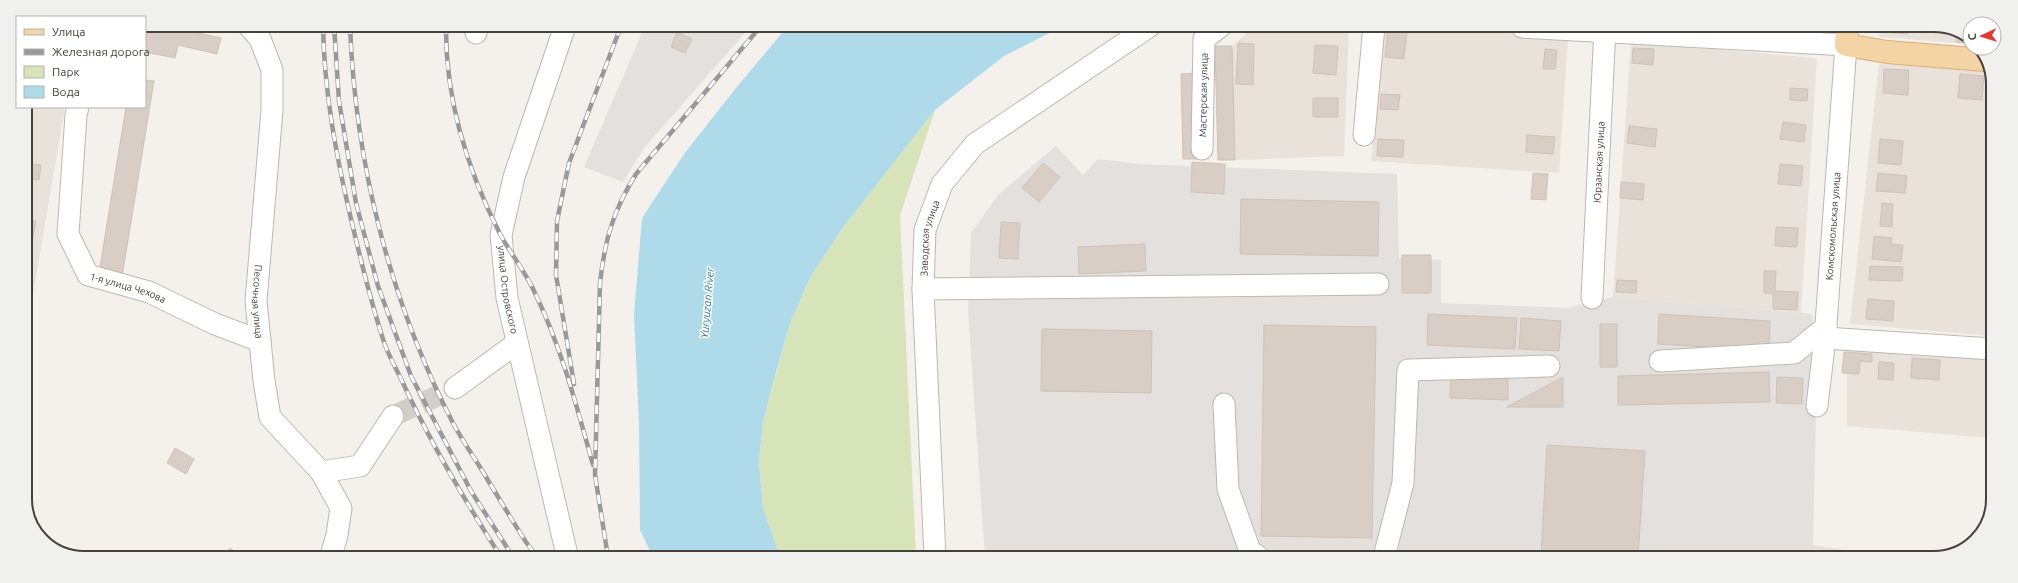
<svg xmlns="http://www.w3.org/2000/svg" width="2018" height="583" font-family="Ubuntu,sans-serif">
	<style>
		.residential { fill: #e8e2db }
		.industrial { fill: #e4e0dd }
		.green { fill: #d7e4b9 }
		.water { fill: #afdaea }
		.building { fill: #d8cec5; stroke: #cfc2b6 }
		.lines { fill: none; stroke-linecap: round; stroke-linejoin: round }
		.minor-tunnel { stroke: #d2cec8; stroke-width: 21; stroke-dasharray: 21 10; stroke-linecap: butt }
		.minor-casing { stroke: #bfb7af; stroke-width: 23 }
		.major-casing { stroke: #d9ae76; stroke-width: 24 }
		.minor { stroke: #fff; stroke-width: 21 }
		.major { stroke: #f4d3a5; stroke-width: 22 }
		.rail-casing { stroke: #999; stroke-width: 4.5 }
		.rail { stroke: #fff; stroke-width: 3; stroke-dasharray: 9; stroke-linecap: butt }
		.labels { text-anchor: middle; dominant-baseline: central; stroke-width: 3; stroke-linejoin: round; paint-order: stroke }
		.street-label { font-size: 10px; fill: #48413a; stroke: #fff }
		.water-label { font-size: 11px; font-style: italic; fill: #367993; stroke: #fff }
		.rim { fill: none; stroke: #48413a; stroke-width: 2 }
	</style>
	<rect width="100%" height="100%" fill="#f4f1ec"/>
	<!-- residential -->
	<path class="residential" d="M1255 26H1349L1344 156 1235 160 1232 46Z
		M1384 26H1441L1568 39 1559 173 1371 161Z
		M1880 27H1949L1970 40V44L1879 37Z
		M1631 42 1817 58 1801 313 1613 297Z
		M1879 64 1989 71 1993 80 1992 336 1850 324Z
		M25 107H65L27 330H25Z
		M1847 347 1992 357 1991 438 1847 426Z"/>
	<!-- industrial -->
	<path class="industrial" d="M645 26H751L644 148 623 182 584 167Z
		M1056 146 1083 175 1098 159 1139 164 1397 174 1399 258 1441 260V303L1567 308 1613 297 1812 314 1819 366 1816 411 1813 545 1899 558 985 557 968 311 971 233 999 194Z"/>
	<!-- green -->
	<path class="green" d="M935 110 900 215 916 557H780L763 508 759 462 763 422 790 323 810 278 841 230Z"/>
	<!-- water -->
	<path class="water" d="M788 26H1063L1004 56 935 110 841 230 810 278 790 323 775 376 763 422 759 462 763 508 780 557H653L640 530 639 423 634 314 642 218 684 154 736 88Z"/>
	<!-- building -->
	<path class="building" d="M145 25H163L221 38 217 54 178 45 175 58 145 52Z
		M1886 27H1909L1908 34 1885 32Z
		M1388 29 1407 30 1404 59 1385 57Z
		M677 32 692 39 685 53 671 47Z
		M1957 32 1970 40V44L1956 42Z
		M1238 43 1254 44 1253 85 1236 84Z
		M1315 45 1338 46 1336 75 1313 73Z
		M1215 46H1232L1235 160H1218Z
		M1633 48 1654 49 1653 65 1632 63Z
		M1545 49 1557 50 1555 69H1543Z
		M1884 69 1909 70 1908 95 1883 93Z
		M1197 73 1199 159H1183L1181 74Z
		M1960 74 1984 76 1982 100 1958 98Z
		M145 80 154 81 122 277 99 273 126 107H145Z
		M1790 88 1808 89 1807 101 1790 100Z
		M1381 94 1400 95 1398 110 1380 109Z
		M1313 98H1338V117H1313Z
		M1783 122 1806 125 1804 142 1780 139Z
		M1629 126 1657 129 1655 147 1627 143Z
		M1527 135 1555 137 1553 154 1526 152Z
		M1378 139 1404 140 1403 157 1377 156Z
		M1880 139 1903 141 1901 165 1878 163Z
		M1192 162 1225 164 1224 194 1191 192Z
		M25 163 41 165 39 180 25 178Z
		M1043 163 1060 177 1039 202 1022 188Z
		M1780 164 1803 166 1801 186 1778 184Z
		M1533 173 1548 174 1546 200 1531 199Z
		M1878 173 1907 176 1905 193 1876 191Z
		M1621 182 1644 184 1643 200 1620 198Z
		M1241 199 1379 202 1378 256 1240 254Z
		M1882 203 1893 204 1892 227 1880 226Z
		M25 219 36 221 33 237 25 236Z
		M1001 222 1020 223 1018 259 999 258Z
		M1776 227 1798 228 1797 247 1775 246Z
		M1874 236 1892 238 1891 244 1903 245 1901 262 1872 259Z
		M1145 244 1146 271 1079 274 1078 247Z
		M1402 255H1431V293H1402Z
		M1870 266 1903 267 1902 281 1869 280Z
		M1764 271H1776L1775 291 1798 292 1797 310 1773 309V293H1764Z
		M25 279H27L26 293 25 292Z
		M1617 280 1637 281 1636 293 1616 292Z
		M1868 299 1894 301 1893 321 1866 319Z
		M1428 314 1517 318 1515 349 1427 345Z
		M1659 314 1770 321 1769 351 1658 344Z
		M1521 318 1561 321 1559 351 1519 349Z
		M1600 324H1617V367H1600Z
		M1264 325 1376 327 1372 538 1261 536Z
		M1042 329 1152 331 1151 393 1041 391Z
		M1844 352 1872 354V362L1860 361 1859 374 1842 373Z
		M1912 358 1940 360 1939 380 1911 378Z
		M1879 362 1894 363 1893 380 1878 379Z
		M1769 372 1770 402 1618 405V376Z
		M1451 375 1508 377V400L1450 398Z
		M1563 377V407H1507Z
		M1777 377 1803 378 1802 404 1776 403Z
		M1547 445 1645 451 1638 558H1541Z
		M175 448 194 459 186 474 167 463Z
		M230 548 240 556H223Z
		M1783 555 1784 558H1763Z"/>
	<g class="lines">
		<!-- minor-tunnel -->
		<path class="minor-tunnel" d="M393 416 455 388"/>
		<!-- minor casing -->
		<g class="minor-casing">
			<g id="minor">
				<path id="s1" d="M248 25 260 39 272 70V110L256 301 264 381 270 417 321 472 341 508 337 535 331 556"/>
				<path id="s2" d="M565 26 514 177 501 235 507 298 567 555 569 557"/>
				<path d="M1522 27 1846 45 1825 338 1817 406"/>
				<path d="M476 33 477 25"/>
				<path id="s3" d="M78 107 76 115 68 234 88 275 149 292 215 324 260 341"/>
				<path d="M1364 135 1374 26"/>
				<path id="s4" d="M1202 149 1204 39 1221 26"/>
				<path d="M923 289 1378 284"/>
				<path id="s5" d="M1592 298 1605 27"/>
				<path d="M1825 338 1992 349"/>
				<path d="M1660 361 1794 353 1826 327"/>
				<path d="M455 388 517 343"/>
				<path d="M1224 404 1228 489 1250 551 1259 557"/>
				<path d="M321 472 360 466 393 416"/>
				<path id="s6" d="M935 557 923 289 925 230 942 184 975 144 1150 26"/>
				<path d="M1384 557 1403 483 1408 370 1549 366"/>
			</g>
		</g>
		<!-- major casing -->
		<g class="major-casing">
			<path id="major" d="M1847 27 1846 45 1887 52 1985 60"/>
		</g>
		<!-- minor -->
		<use href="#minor" class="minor"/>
		<!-- major -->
		<use href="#major" class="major"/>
		<!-- rail casing -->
		<g class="rail-casing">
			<path id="rail" d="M323 25C324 91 336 155 351 219 361 261 371 304 385 345 390 358 397 370 403 383 431 444 465 501 501 557
				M334 25 339 101 356 203 378 286 411 376 471 491 513 557
				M350 25C355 163 390 301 453 423 461 438 471 453 480 467 495 492 510 517 526 542L537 557
				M446 25C445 99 467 169 500 234 510 253 525 271 534 291 561 346 577 407 593 465
				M574 384 556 275 557 221 569 163 621 26
				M608 557 595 475 600 283C605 239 613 211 636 174L761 26"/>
		</g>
		<!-- rail -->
		<use href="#rail" class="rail"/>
	</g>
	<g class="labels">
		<!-- street labels -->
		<g class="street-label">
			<text stroke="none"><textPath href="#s4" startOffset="54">Мастерская улица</textPath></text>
			<text stroke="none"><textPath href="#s5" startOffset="136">Юрзанская улица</textPath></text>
			<text transform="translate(1833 226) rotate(-86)">Комскомольская улица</text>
			<text stroke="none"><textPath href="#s6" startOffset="320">Заводская улица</textPath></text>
			<text stroke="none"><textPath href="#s3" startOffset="215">1-я улица Чехова</textPath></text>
			<text stroke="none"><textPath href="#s2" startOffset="274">улица Островского</textPath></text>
			<text stroke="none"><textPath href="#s1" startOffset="284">Песочная улица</textPath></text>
		</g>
		<!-- water labels -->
		<g class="water-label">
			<text transform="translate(707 303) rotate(-85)">Yuryuzan River</text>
		</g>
	</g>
	<!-- crop -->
	<path d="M0 0H2018V583H0ZM84 32H1934A52 52 0 0 1 1986 84V499A52 52 0 0 1 1934 551H84A52 52 0 0 1 32 499V84A52 52 0 0 1 84 32Z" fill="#f0f0ef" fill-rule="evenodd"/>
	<path class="rim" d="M84 32H1934A52 52 0 0 1 1986 84V499A52 52 0 0 1 1934 551H84A52 52 0 0 1 32 499V84A52 52 0 0 1 84 32Z"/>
	<!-- legend -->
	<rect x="16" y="16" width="130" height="92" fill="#ffffff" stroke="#b6b3b0"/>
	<rect x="24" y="29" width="20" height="6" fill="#f4d3a5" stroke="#b6b3b0"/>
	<text x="52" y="36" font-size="12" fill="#48413a">Улица</text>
	<rect x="24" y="49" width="20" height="6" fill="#999999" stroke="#b6b3b0"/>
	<text x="52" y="56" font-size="12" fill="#48413a">Железная дорога</text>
	<rect x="24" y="66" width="20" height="12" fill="#d7e4b9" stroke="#b6b3b0"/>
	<text x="52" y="76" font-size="12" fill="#48413a">Парк</text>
	<rect x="24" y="86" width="20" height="12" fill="#afdaea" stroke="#b6b3b0"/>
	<text x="52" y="96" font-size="12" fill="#48413a">Вода</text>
	<!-- north arrow -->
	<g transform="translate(1982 36) rotate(266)"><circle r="19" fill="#ffffff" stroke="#b6b3b0"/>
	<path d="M0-3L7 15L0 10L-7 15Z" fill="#e43633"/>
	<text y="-6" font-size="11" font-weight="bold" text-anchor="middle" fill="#48413a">С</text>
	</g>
</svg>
